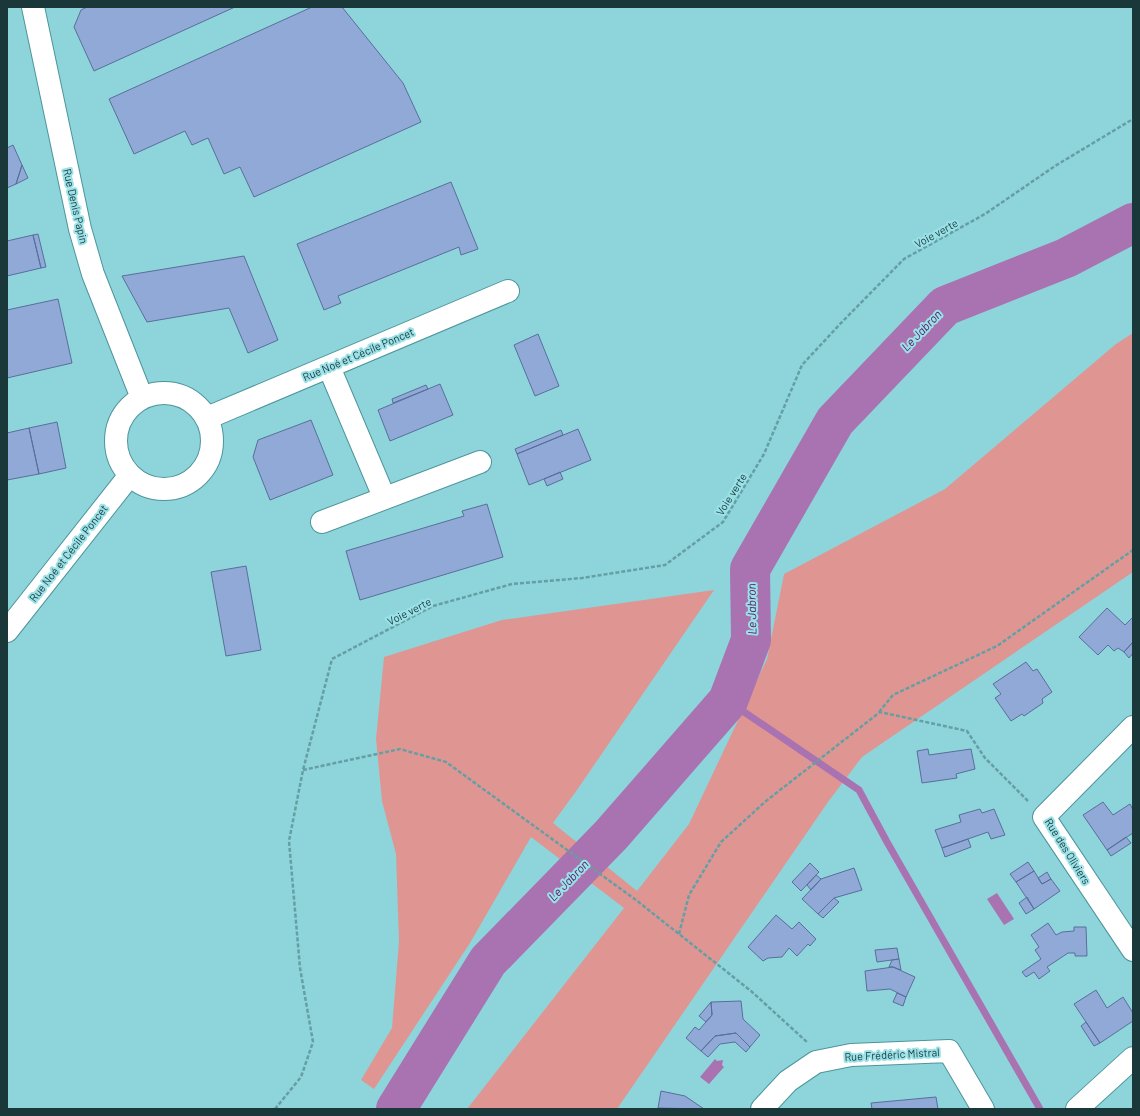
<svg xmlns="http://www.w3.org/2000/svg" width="1140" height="1116" font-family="Barlow,sans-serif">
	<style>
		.green { fill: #df9693 }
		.water { fill: #a973b1 }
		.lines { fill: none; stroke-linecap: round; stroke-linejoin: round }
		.stream { stroke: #a973b1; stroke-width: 7 }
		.river { stroke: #a973b1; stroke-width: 40 }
		.building { fill: #90a9d7; stroke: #586f9a }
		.minor-casing { stroke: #4e959b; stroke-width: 24 }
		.path { stroke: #659fa3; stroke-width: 2.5; stroke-dasharray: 4 2; stroke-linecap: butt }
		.minor { stroke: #fff; stroke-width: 22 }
		.labels { text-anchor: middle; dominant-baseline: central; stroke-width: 4; stroke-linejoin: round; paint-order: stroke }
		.street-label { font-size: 11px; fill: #1a383a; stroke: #9ae2e8 }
		.water-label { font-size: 12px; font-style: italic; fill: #5b1665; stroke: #9ae2e8 }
	</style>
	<rect width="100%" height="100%" fill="#8dd5db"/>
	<!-- green -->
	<path class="green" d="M1133 333V572L862 757 828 802 617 1109H467L624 908 531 837 470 943 374 1089 361 1080 392 1028 399 941 396 854 382 801 376 739 384 657 502 620 714 590 577 790 553 823 637 891 689 824 767 659 784 574 945 489 1116 344Z"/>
	<!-- water -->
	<path class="water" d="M997 893 1014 919 1004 925 987 899Z
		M715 1059 717 1061 723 1060 722 1065 724 1067 709 1084 700 1077Z"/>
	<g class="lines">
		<!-- stream -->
		<path class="stream" d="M728 701 859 790 887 842 1040 1109"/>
		<!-- river -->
		<path class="river" d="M396 1109 488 961 611 835 728 701 751 640 750 569 835 421 945 306 1066 258 1133 223"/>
	</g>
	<!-- building -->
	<path class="building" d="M87 7H235L94 71 74 27 81 10Z
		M312 7H342L403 83 421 122 254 197 240 167 224 174 208 138 192 145 185 131 134 154 109 99Z
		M13 145 22 165 16 184 7 188V148Z
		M22 165 28 178 16 184Z
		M451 182 478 249 461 255 459 247 338 296 341 303 324 310 297 244Z
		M38 234 46 267 41 268 33 235Z
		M33 235 41 268 7 276V241Z
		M244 256 278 340 248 353 229 308 147 322 122 276Z
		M58 299 72 363 7 378V310Z
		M538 334 559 386 535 396 514 345Z
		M440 384 453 415 390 441 378 410Z
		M426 385 428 389 393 403 392 399Z
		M311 420 333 475 270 500 253 457 258 440Z
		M57 422 66 468 39 474 29 428Z
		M29 428 39 474 7 480V433Z
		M578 429 591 460 529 485 517 454Z
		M561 430 563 435 517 454 515 449Z
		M560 472 563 479 547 486 544 479Z
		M487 504 503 557 360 600 346 551 464 516 462 511Z
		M246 566 261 650 226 656 211 572Z
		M1107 608 1125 625 1133 617V642L1124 652 1118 648 1114 651 1108 645 1098 655 1079 637Z
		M1133 642V653L1129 658 1124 652Z
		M1026 662 1033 671 1037 669 1052 692 1042 699 1043 703 1024 716 1022 714 1011 721 995 698 1001 694 993 684Z
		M928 749 929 755 971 749 975 769 956 774 957 778 922 783 917 751Z
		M1103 802 1113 815 1130 804 1133 810V833L1107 850 1083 815Z
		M980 809 982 813 994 809 1005 835 991 839 988 832 942 848 935 830 961 822 959 815Z
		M1126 837 1131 843 1111 856 1107 850Z
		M968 839 971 847 945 857 942 848Z
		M1028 862 1034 871 1016 882 1010 874Z
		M810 863 819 872 801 891 792 882Z
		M854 868 862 890 834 898 818 914 802 899 821 879Z
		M1034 871 1042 884 1051 879 1060 891 1034 909 1016 882Z
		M1047 872 1051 879 1042 884 1038 878Z
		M816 875 821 879 811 890 807 885Z
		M1027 897 1034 909 1026 914 1019 903Z
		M834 898 839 902 823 918 818 914Z
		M776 915 792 929 799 922 816 939 810 946 808 944 797 956 789 948 782 957 768 958 763 961 748 947Z
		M1048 923 1056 935 1062 932 1074 931V927H1086L1087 956H1075V953H1068L1047 967 1050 971 1039 979 1034 972 1026 977 1022 972 1041 959 1035 950 1039 947 1031 935Z
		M897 948 899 959 877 962 875 950Z
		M899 959 901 970 893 967H889L892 960Z
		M893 967 915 977 906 997 890 989 867 991 865 971Z
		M1096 990 1107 1008 1123 997 1133 1013V1021L1100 1043 1074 1004Z
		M897 993 906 997 903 1006 893 1002Z
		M741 1001 743 1019 760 1035 750 1047 736 1033 715 1036 701 1051 686 1038 695 1027 699 1030 712 1015 711 1002Z
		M711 1002 712 1015 706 1022 699 1016Z
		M1086 1022 1100 1043 1094 1046 1081 1026Z
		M736 1033 750 1047 746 1052 735 1042 720 1044 708 1057 701 1051 715 1036Z
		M661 1091 685 1096 704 1109 658 1108Z
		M936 1097 938 1109H872L871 1103Z"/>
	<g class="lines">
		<!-- minor casing -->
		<g class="minor-casing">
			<path id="minor" d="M33 7 80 229 93 274 142 398
				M329 367 384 497
				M116 441a48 48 0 1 1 96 0a48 48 0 1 1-96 0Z
				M207 418 508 291
				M322 522 480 462
				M7 631 130 475
				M1133 727 1044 817 1133 950
				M762 1109 788 1081 816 1062 851 1055 949 1051 983 1109
				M1077 1109 1133 1058"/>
		</g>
		<!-- path -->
		<path class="path" d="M879 712 893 695 997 646 1133 550
			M303 770 400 749 446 762 636 900 751 991 808 1043
			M679 934 689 895 721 842 766 801 880 712 967 731 985 758 1028 801
			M275 1109 301 1077 313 1042 300 968 289 841 303 770 332 659 433 606 512 584 582 578 665 565 723 522 764 454 802 365 841 323 904 259 985 214 1055 166 1133 119"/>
		<!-- minor -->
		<use href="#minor" class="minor"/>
	</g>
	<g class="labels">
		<!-- street labels -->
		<g class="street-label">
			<text transform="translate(76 206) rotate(77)">Rue Denis Papin</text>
			<text transform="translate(936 233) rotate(-29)">Voie verte</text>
			<text transform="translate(358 354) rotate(-23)">Rue Noé et Cécile Poncet</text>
			<text transform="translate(731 494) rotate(-58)">Voie verte</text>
			<text transform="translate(68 553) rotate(-52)">Rue Noé et Cécile Poncet</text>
			<text transform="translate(409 611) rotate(-27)">Voie verte</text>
			<text transform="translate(1068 851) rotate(58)">Rue des Oliviers</text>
			<text transform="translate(892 1054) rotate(-3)">Rue Frédéric Mistral</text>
		</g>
		<!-- water labels -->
		<g class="water-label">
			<text transform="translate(921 330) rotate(-46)">Le Jabron</text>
			<text transform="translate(751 609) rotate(-91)">Le Jabron</text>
			<text transform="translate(568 880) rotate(-46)">Le Jabron</text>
		</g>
	</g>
	<!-- border -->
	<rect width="1140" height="1116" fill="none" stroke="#1a383a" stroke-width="16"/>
</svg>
